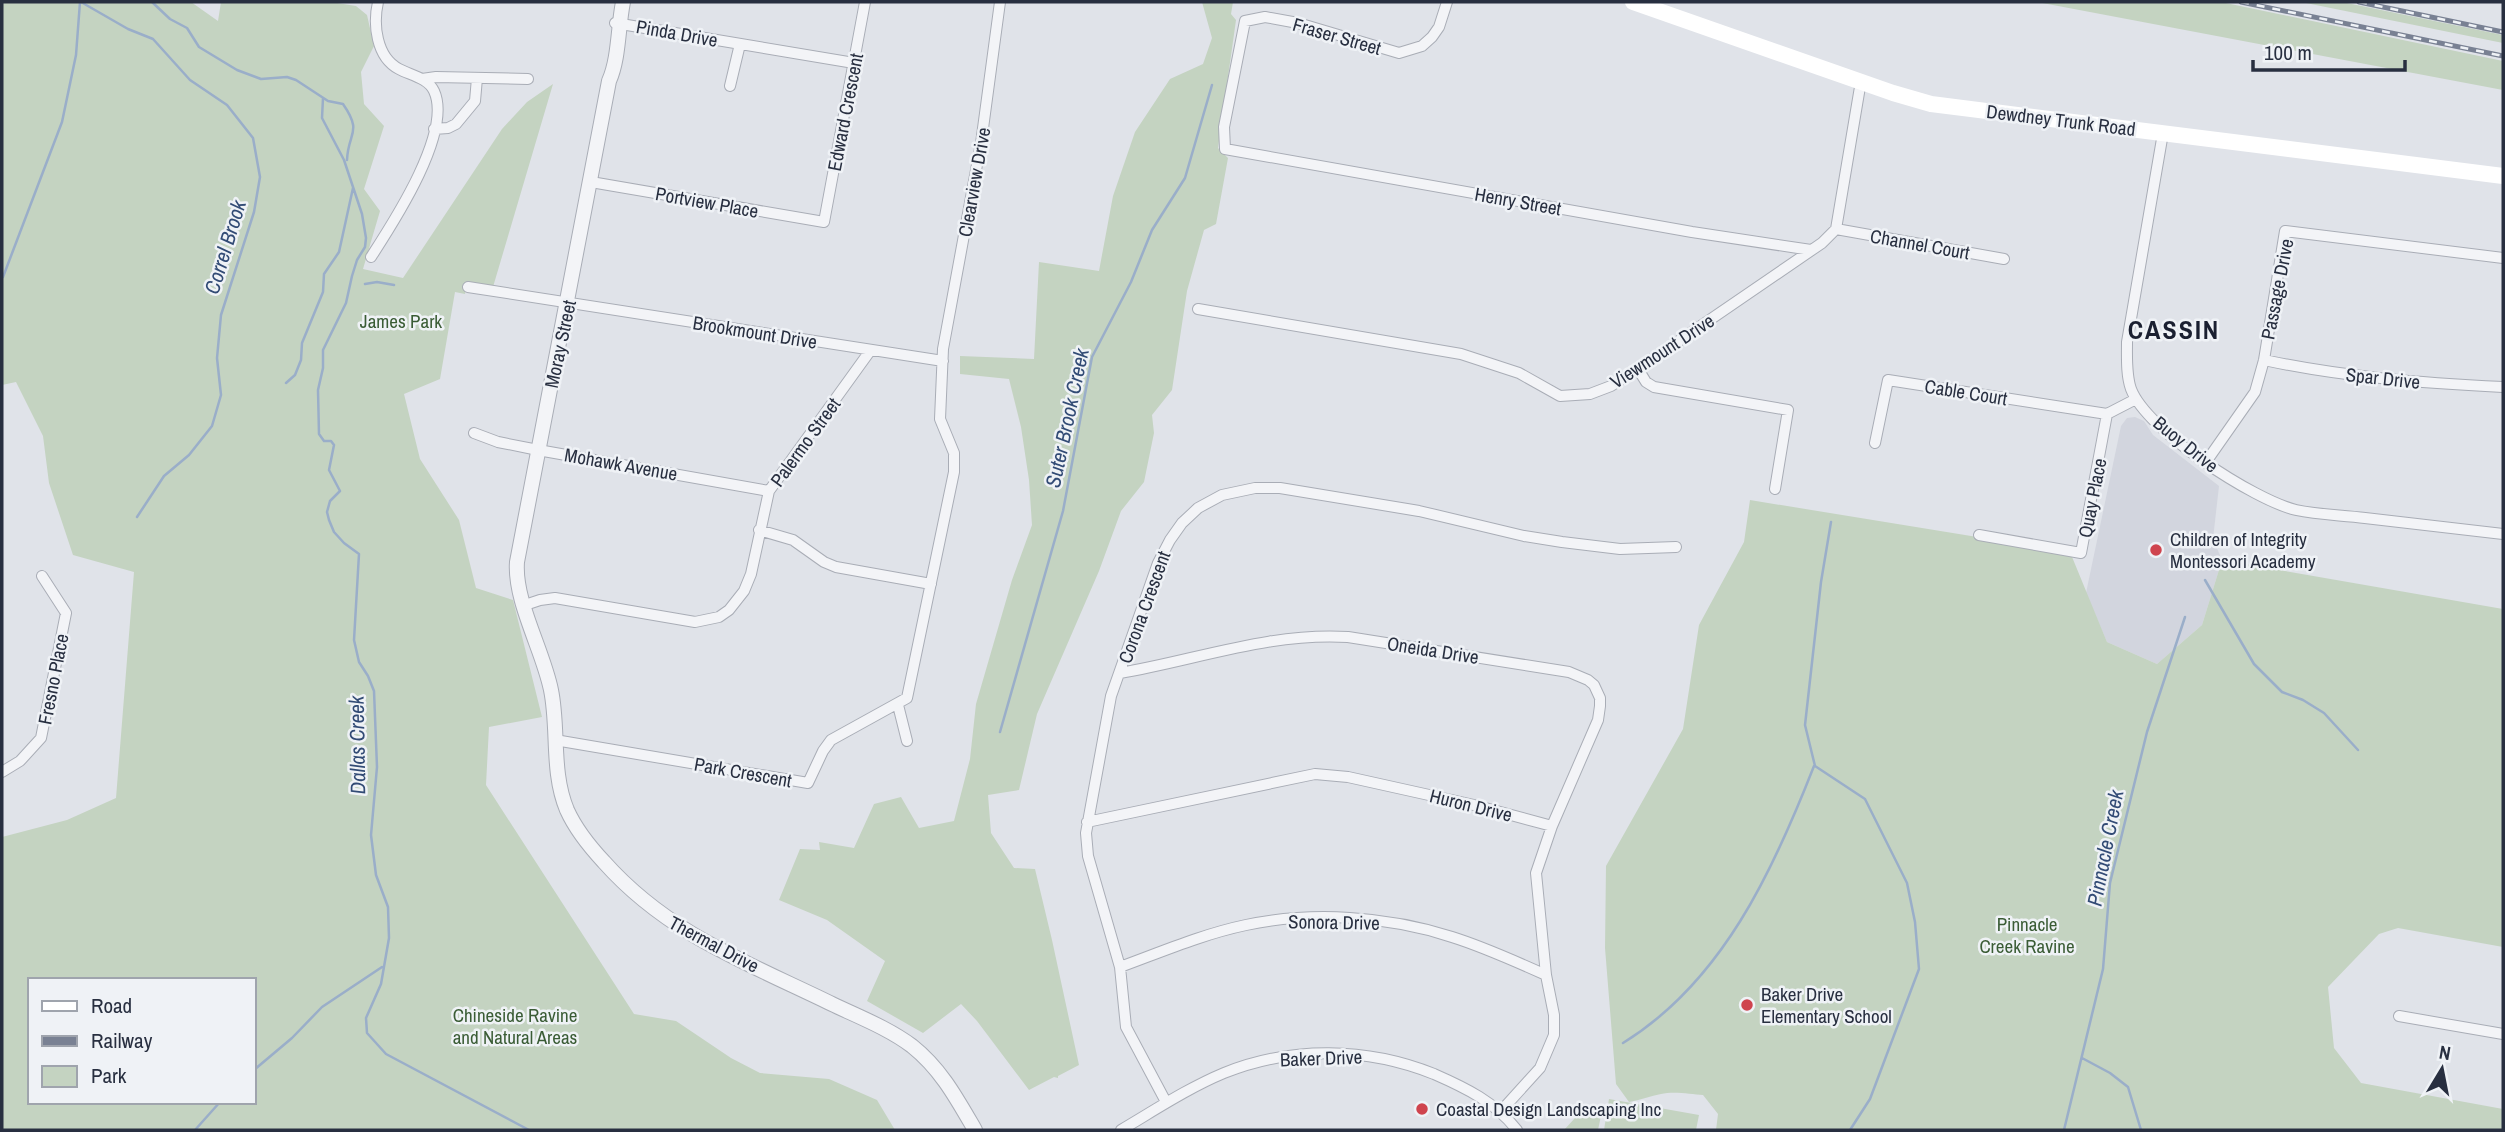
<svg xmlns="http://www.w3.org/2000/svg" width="2505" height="1132" font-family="'Archivo Narrow',sans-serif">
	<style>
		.built { fill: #d2d5de }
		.green { fill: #c4d3c1; fill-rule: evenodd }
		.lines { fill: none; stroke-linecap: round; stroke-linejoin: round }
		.stream { stroke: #9aaec9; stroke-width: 2.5 }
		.minor-casing { stroke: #a9adb6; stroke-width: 12 }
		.tertiary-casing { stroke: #a9adb6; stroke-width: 16 }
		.minor { stroke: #f3f4f7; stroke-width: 10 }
		.tertiary { stroke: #f3f4f7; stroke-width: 14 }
		.secondary { stroke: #fff; stroke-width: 16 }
		.rail-casing { stroke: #798193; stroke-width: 5 }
		.rail { stroke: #eff2f6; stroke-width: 2.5; stroke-dasharray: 8; stroke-linecap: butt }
		.poi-dot { fill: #cf444e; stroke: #eff2f6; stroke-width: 2.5 }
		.labels { text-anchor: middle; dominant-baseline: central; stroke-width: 5; stroke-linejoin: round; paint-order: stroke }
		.street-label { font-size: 19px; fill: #282f40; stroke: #eff2f6 }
		.park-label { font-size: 19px; fill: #3a5c35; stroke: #eff2f6 }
		.poi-label { font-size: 19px; fill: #282f40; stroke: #eff2f6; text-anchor: start }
		.water-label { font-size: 21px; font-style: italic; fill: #324b75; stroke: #eff2f6 }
		.district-label { font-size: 26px; font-weight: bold; letter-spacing: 2px; fill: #1b2031; stroke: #eff2f6 }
	</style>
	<rect width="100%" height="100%" fill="#e0e3e9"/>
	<!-- built -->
	<path class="built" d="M2135 417 2144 421 2153 435 2219 486 2213 539 2222 560 2202 625 2157 664 2107 642 2086 593 2121 426 2127 418Z"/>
	<!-- green -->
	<path class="green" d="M2 2H191L218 21 221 2H331L356 6 367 15 374 46 361 72 364 104 384 126 364 189 380 211 363 269 403 278 502 129 527 102 553 84 493 287 467 282 465 294 455 292 440 379 404 394 420 459 459 520 476 588 513 600 542 717 489 727 486 785 634 1014 676 1021 731 1058 760 1073 829 1079 877 1100 895 1130H2V837L67 820 116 798 134 572 73 555 49 483 43 436 16 382 2 385ZM30 980H254V1102H30Z
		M1202 2H1233L1231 14 1236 20 1218 148 1228 158 1216 224 1204 230 1187 291 1172 390 1152 415 1154 433 1144 482 1121 511 1099 571 1037 714 1019 790 988 795 991 833 1014 868 1035 869 1052 940 1079 1065 1058 1076V1078L1054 1077 1029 1090 977 1021 961 1004 923 1033 867 1001 885 961 827 920 779 900 800 849 820 850 819 842 854 848 874 804 901 797 919 828 954 821 970 759 976 704 1012 580 1032 525 1029 480 1021 427 1009 379 960 374V356L1034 359 1039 262 1099 271 1113 196 1135 132 1170 79 1203 64 1212 38Z
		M2037 2H2221L2503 61V90Z
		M2301 2H2342L2503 35V43Z
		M1750 500 2070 552 2107 642 2157 664 2202 625 2222 560 2503 609V947L2398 928 2379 934 2328 987 2334 1048 2361 1083 2503 1109V1130H1716L1718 1114 1703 1095C1691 1094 1673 1091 1661 1094 1651 1096 1640 1100 1629 1102L1616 1084 1605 948 1606 866 1683 729 1699 625 1744 542Z
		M1609 1099 1699 1115 1696 1130H1604Z
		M1600 1106 1602 1111 1598 1130H1564L1575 1118Z"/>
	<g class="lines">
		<!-- stream -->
		<path class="stream" d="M81 2 128 29 153 39 190 80 227 105 253 138 260 177 254 212 221 315 217 358 221 395 212 426 189 455 164 476 137 517
			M152 2 170 19 187 28 199 47 237 70 261 79 287 77 296 80 328 101 343 104C363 133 348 132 347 160
			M323 98 322 118 344 160 362 214 366 238 365 247 357 260 352 276 346 303 323 350V368L318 390 319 434 324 441H331L334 445 329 470 340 491 330 501 327 512 329 520 334 532 344 543 359 554 354 640 359 662 368 676 374 691 377 767 371 835 376 875 388 907 389 938 381 984 366 1018 367 1033 386 1054 529 1130
			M3 277 62 122 76 55 80 2
			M365 284 377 282 394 285
			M286 383 295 375 301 360 302 343 323 292 324 274 339 252 353 188
			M1831 522 1821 582 1805 725 1815 766 1865 799 1907 883 1915 922 1919 969 1870 1099 1850 1130
			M2205 580 2254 664 2282 692 2303 700 2324 713 2358 750
			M1000 732 1063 511 1092 357 1131 282 1152 230 1185 178 1212 85
			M1623 1043C1722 982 1773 871 1814 766
			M2082 1058 2110 1073 2128 1087 2141 1130
			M254 1070 292 1038 322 1007 382 967
			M195 1130 220 1102
			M2064 1130 2103 969 2110 883 2147 732 2185 617"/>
		<!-- minor casing -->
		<g class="minor-casing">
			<path id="minor" d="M1447 2 1439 27 1432 37 1422 46 1399 53 1298 23 1265 17 1245 21 1224 127 1225 149 1692 232 1811 250
				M615 23 854 63
				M422 79 436 77 528 79
				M730 86 740 44
				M434 129 448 128 456 124 475 101 477 78
				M2163 133 2127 342C2127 357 2126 375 2131 389 2147 431 2254 500 2296 510 2319 515 2343 515 2365 518 2411 523 2457 529 2503 534
				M591 182 824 222 865 2
				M1836 229 2004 259
				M371 257C393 223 453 132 434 91 428 78 410 75 399 69 376 57 373 24 378 2
				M468 287 943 361
				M1198 309 1461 354 1519 373 1560 396 1590 394 1611 386 1638 369 1822 243 1836 229 1861 81
				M2264 360C2343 377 2422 383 2503 387
				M1638 369 1646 382 1654 387 1788 410 1775 489
				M2107 414 2136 399
				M474 433 498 442 538 450 769 491
				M1875 443 1888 380 2107 414
				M2206 462 2255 392 2264 360 2285 231 2503 258
				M759 530 793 540 824 562 836 567 931 584
				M1979 535 2081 553 2107 414
				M525 605 540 600 555 598 695 622 719 617 729 610 744 591 751 574 769 491 870 351
				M1120 673C1196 660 1271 632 1348 637L1569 672 1588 680 1594 685 1600 698V706L1598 720 1552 826 1536 873 1546 975 1554 1015V1035L1540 1068 1501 1111
				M898 705 907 741
				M555 740 808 783 823 751 831 740 907 698 954 472V453L940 419 943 349 981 143 1000 2
				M2 772 20 761 41 738 66 613 42 576
				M1087 822 1315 774 1348 777 1474 805 1552 826
				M1120 967C1161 952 1203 934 1246 925 1312 911 1388 916 1452 937 1484 947 1515 961 1546 975
				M2399 1016 2503 1034
				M1166 1102 1126 1027 1120 967 1088 856 1086 833 1111 696 1158 563 1170 540 1182 523 1198 508 1222 495 1255 488H1280L1419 511 1524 536 1562 542 1620 549 1676 547
				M1121 1130C1155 1110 1188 1088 1224 1073 1291 1046 1367 1047 1434 1074 1466 1088 1495 1102 1517 1130"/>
		</g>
		<!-- tertiary casing -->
		<g class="tertiary-casing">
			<path id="tertiary" d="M623 2C618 27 619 59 609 81L517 562C514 601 543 650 551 690 559 729 551 772 567 810 576 830 590 847 604 862 668 934 748 963 832 1004 859 1017 888 1028 912 1046 941 1069 957 1099 975 1130"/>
		</g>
		<!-- minor -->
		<use href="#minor" class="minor"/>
		<!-- tertiary -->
		<use href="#tertiary" class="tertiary"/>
		<!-- secondary -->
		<path class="secondary" d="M1633 2 1893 93 1931 104 2503 176"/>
		<!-- rail casing -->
		<g class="rail-casing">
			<path id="rail" d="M2241 2 2503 56
				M2359 2 2503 32"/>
		</g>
		<!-- rail -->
		<use href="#rail" class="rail"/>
	</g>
	<!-- markers -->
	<g class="poi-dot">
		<circle cx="2156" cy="550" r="7"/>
		<circle cx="1747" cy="1005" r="7"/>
		<circle cx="1422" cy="1109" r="7"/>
	</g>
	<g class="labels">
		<!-- street labels -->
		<g class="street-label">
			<text transform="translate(677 33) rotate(10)">Pinda Drive</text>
			<text transform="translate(1337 36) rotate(16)">Fraser Street</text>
			<text transform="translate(845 112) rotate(-79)">Edward Crescent</text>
			<text transform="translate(2061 120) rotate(7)">Dewdney Trunk Road</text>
			<text transform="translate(974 182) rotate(-80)">Clearview Drive</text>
			<text transform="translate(1518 201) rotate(10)">Henry Street</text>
			<text transform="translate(707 202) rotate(10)">Portview Place</text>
			<text transform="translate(1920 244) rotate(10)">Channel Court</text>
			<text transform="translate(2277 289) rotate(-79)">Passage Drive</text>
			<text transform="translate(755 332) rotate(9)">Brookmount Drive</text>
			<text transform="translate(560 344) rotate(-78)">Moray Street</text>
			<text transform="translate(1662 351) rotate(-33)">Viewmount Drive</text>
			<text transform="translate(2383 378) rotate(6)">Spar Drive</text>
			<text transform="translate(1966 392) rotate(9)">Cable Court</text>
			<text transform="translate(805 442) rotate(-54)">Palermo Street</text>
			<text transform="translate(2186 444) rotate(39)">Buoy Drive</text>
			<text transform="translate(621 464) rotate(10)">Mohawk Avenue</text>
			<text transform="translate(2092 498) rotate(-79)">Quay Place</text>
			<text transform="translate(1144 607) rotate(-70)">Corona Crescent</text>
			<text transform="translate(1433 650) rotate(9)">Oneida Drive</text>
			<text transform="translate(53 679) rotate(-79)">Fresno Place</text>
			<text transform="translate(743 772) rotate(10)">Park Crescent</text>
			<text transform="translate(1471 805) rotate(14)">Huron Drive</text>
			<text transform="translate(1334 922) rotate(1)">Sonora Drive</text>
			<text transform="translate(714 944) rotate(28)">Thermal Drive</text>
			<text transform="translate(1321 1058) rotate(-2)">Baker Drive</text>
		</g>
		<!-- park labels -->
		<g class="park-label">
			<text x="401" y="321">James Park</text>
			<text x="2027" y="924">Pinnacle<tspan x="2027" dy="22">Creek Ravine</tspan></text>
			<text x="515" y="1015">Chineside Ravine<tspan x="515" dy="22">and Natural Areas</tspan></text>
		</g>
		<!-- poi labels -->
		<g class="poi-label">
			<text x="2170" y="539">Children of Integrity<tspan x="2170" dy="22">Montessori Academy</tspan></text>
			<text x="1761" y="994">Baker Drive<tspan x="1761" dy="22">Elementary School</tspan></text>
			<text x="1436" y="1109">Coastal Design Landscaping Inc</text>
		</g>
		<!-- water labels -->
		<g class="water-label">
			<text transform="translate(225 247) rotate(-73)">Correl Brook</text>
			<text transform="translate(1067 418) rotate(-78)">Suter Brook Creek</text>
			<text transform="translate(357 745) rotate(-91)">Dallas Creek</text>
			<text transform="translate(2105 848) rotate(-79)">Pinnacle Creek</text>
		</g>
		<!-- district labels -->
		<g class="district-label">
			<text x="2174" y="329">CASSIN</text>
		</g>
	</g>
	<!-- border -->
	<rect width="2505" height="1132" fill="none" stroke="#282f40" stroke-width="7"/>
	<!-- legend -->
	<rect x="28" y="978" width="228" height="126" fill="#eff2f6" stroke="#9fa4ad" stroke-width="2"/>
	<rect x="42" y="1001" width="35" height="10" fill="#ffffff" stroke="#9fa4ad" stroke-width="2"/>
	<text x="91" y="1013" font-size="21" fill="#282f40">Road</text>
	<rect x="42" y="1036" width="35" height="10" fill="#798193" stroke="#9fa4ad" stroke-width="2"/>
	<text x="91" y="1048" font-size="21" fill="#282f40">Railway</text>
	<rect x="42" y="1066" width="35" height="21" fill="#c4d3c1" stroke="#9fa4ad" stroke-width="2"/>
	<text x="91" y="1083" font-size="21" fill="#282f40">Park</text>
	<!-- north arrow -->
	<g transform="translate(2442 1069) rotate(10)" stroke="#eff2f6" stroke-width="5" paint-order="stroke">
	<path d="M0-5L12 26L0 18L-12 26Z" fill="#282f40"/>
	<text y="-10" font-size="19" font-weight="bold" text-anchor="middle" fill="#282f40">N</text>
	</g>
	<!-- scale -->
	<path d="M2253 60v10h152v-10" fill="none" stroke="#282f40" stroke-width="3.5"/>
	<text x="2264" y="60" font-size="21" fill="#282f40" stroke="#eff2f6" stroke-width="5" paint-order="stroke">100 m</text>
</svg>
